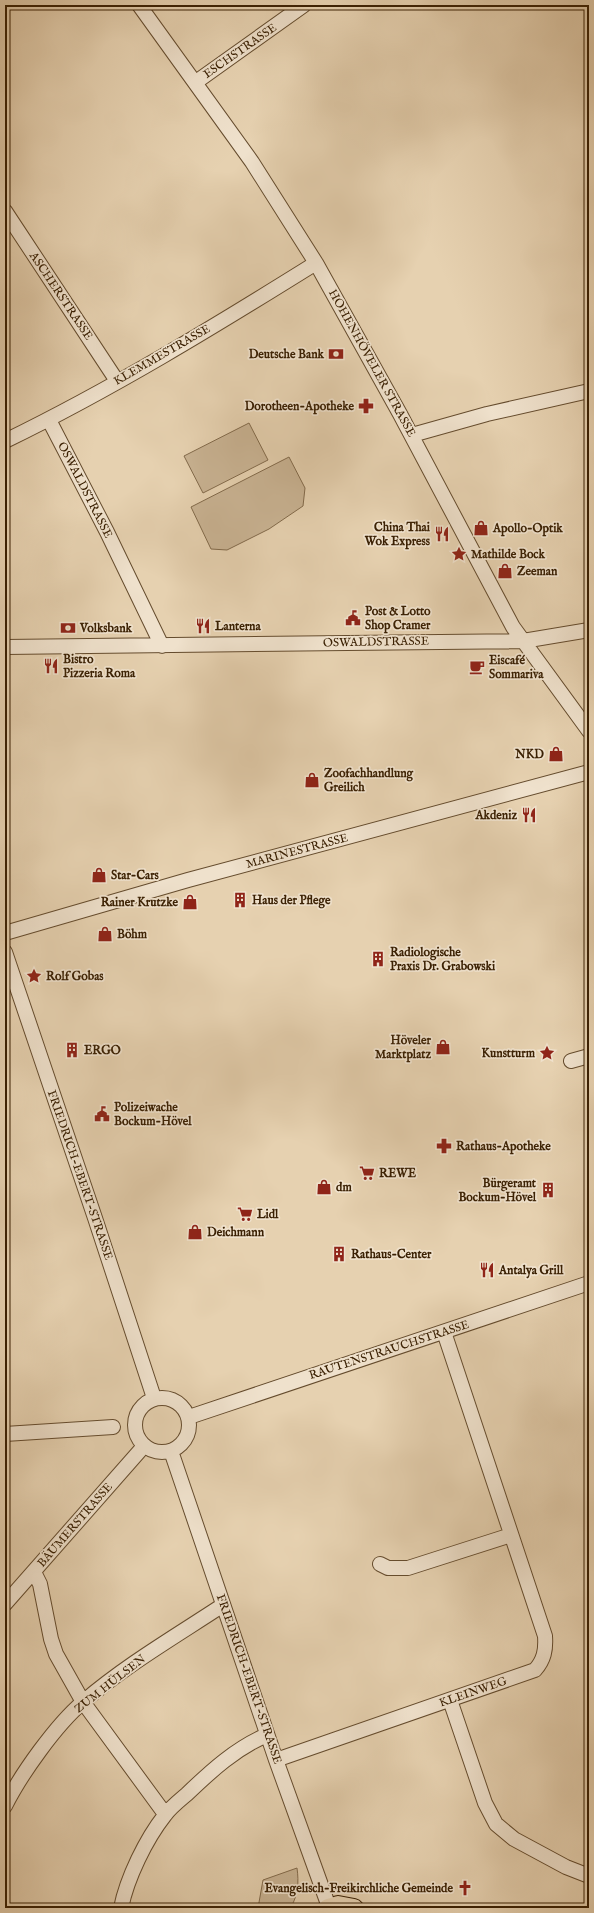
<svg xmlns="http://www.w3.org/2000/svg" width="594" height="1913" font-family="'IM FELL English',serif">
	<style>
		.green { fill: #c9b393; stroke: #826a4b }
		.lines { fill: none; stroke-linecap: round; stroke-linejoin: round }
		.minor-casing { stroke: #654c2e; stroke-width: 16 }
		.major-casing { stroke: #3a2003; stroke-width: 20 }
		.minor { stroke: #efe1cc; stroke-width: 14 }
		.major { stroke: #e6d1b0; stroke-width: 18 }
		.labels { text-anchor: middle; dominant-baseline: central; stroke-width: 3.5; stroke-linejoin: round; paint-order: stroke }
		.street-label { font-size: 12px; fill: #3a2003; stroke: #efe1cc }
		.poi-label { font-size: 12px; font-weight: bold; fill: #3a2003; stroke: #efe1cc; text-anchor: start }
	</style>
	<rect width="100%" height="100%" fill="#e6d1b0"/>
	<filter id="stains"><feTurbulence type="fractalNoise" baseFrequency=".005" numOctaves="4"/><feColorMatrix values="0 0 0 0 .2 0 0 0 0 .09 0 0 0 0 .02 0 0 0 .5 -.17"/></filter>
	<radialGradient id="worn" r=".72"><stop offset=".6" stop-color="#630" stop-opacity="0"/><stop offset="1" stop-color="#630" stop-opacity=".3"/></radialGradient>
	<!-- green -->
	<path class="green" d="M249 423 268 460 203 493 184 456Z
		M289 457 305 488 303 506 269 529 227 550 211 549 191 507Z
		M297 1868C299 1882 298 1895 291 1907L258 1908 263 1880Z"/>
	<g class="lines">
		<!-- minor casing -->
		<g class="minor-casing">
			<path id="minor" d="M139 5 252 162 316 263 400 414 513 627 589 731
				M196 82 304 5
				M5 211 117 381
				M49 420 107 532 162 646
				M412 435 487 414 589 391
				M5 441C112 389 215 326 316 263
				M5 647 523 641 589 630
				M5 933 188 880 589 772
				M5 952 95 1218 154 1398
				M571 1061 589 1056
				M135 1425a27 27 0 1 1 54 0a27 27 0 1 1-54 0Z
				M189 1417 589 1283
				M5 1434 113 1427
				M171 1451 276 1760 329 1907
				M380 1564 388 1568H408L511 1535
				M34 1572 40 1584 51 1639 56 1654 83 1702 165 1814
				M5 1604 144 1446
				M450 1700 485 1803 496 1824 514 1839 566 1867 589 1876
				M276 1760 535 1670C544 1660 546 1650 545 1636L444 1332
				M5 1806C21 1774 56 1725 83 1702 126 1665 176 1636 223 1605
				M121 1908C127 1878 146 1839 165 1815 171 1807 180 1800 187 1794 211 1771 236 1748 267 1735"/>
		</g>
		<!-- major casing -->
		<g class="major-casing">
			<path id="major" d="M328 1908 338 1905 354 1908"/>
		</g>
		<!-- minor -->
		<use href="#minor" class="minor"/>
		<!-- major -->
		<use href="#major" class="major"/>
	</g>
	<!-- icons -->
	<defs>
		<g id="bank-bare" transform="scale(1.2)"><path d="M-6-4H6V4H-6ZM0-2.3a2.3 2.3 0 1 0 0 4.6a2.3 2.3 0 1 0 0-4.6Z" fill="#8f2418" stroke="#efe1cc" stroke-width="2.5" paint-order="stroke"/></g>
		<g id="pharmacy-bare" transform="scale(1.2)"><path d="M-2-6h4v4h4v4h-4v4h-4v-4h-4v-4h4Z" fill="#8f2418" stroke="#efe1cc" stroke-width="2.5" paint-order="stroke"/></g>
		<g id="shop-bare" transform="scale(1.2)"><path d="M-5-2.5h2.3a2.7 3.5 0 0 1 5.4 0H5L5.5 6h-11ZM-1.5-2.5h3a1.5 2.3 0 0 0-3 0Z" fill="#8f2418" stroke="#efe1cc" stroke-width="2.5" paint-order="stroke"/></g>
		<g id="restaurant-bare" transform="scale(1.2)"><path d="M-5-6h1v4h1v-4h1v4h1v-4h1v5L-1.5 .5V6h-2V.5L-5-1ZM5-6V6H3V1.5H1.5Q1.5-4 5-6Z" fill="#8f2418" stroke="#efe1cc" stroke-width="2.5" paint-order="stroke"/></g>
		<g id="sight-bare" transform="scale(1.2)"><path d="M0-6L1.8-2.2L6-1.7L2.9 1.2L3.7 5.4L0 3.3L-3.7 5.4L-2.9 1.2L-6-1.7L-1.8-2.2Z" fill="#8f2418" stroke="#efe1cc" stroke-width="2.5" paint-order="stroke"/></g>
		<g id="civic-bare" transform="scale(1.2)"><path d="M-.6-6.5H3V-4.5H.6V-3L4-1V1h2V6H-6V1h2V-1L-.6-3ZM-1.2 2.5V6h2.4V2.5Z" fill="#8f2418" stroke="#efe1cc" stroke-width="2.5" paint-order="stroke"/></g>
		<g id="cafe-bare" transform="scale(1.2)"><path d="M-5.5-4.5H6V0H3Q3 3.5 0 3.5H-2.5Q-5.5 3.5-5.5 0ZM3-3.2v2h1.7v-2ZM-6 4.5H4V6H-6Z" fill="#8f2418" stroke="#efe1cc" stroke-width="2.5" paint-order="stroke"/></g>
		<g id="building-bare" transform="scale(1.2)"><path d="M-4-6H4V6H1V3H-1V6H-4ZM-2.5-4.3h1.7v1.8h-1.7ZM.8-4.3h1.7v1.8H.8ZM-2.5-1h1.7V.8h-1.7ZM.8-1h1.7V.8H.8Z" fill="#8f2418" stroke="#efe1cc" stroke-width="2.5" paint-order="stroke"/></g>
		<g id="supermarket-bare" transform="scale(1.2)"><path d="M-6-5.5h2.5l.6 2H6L4.5 2H-2.5L-4.4-4H-6ZM-1.5 3.2a1.3 1.3 0 1 0 .1 0ZM3 3.2a1.3 1.3 0 1 0 .1 0Z" fill="#8f2418" stroke="#efe1cc" stroke-width="2.5" paint-order="stroke"/></g>
		<g id="church-bare" transform="scale(1.2)"><path d="M-1.2-6h2.4v3.5h3.3v2.4h-3.3V6h-2.4V-.1h-3.3v-2.4h3.3Z" fill="#8f2418" stroke="#efe1cc" stroke-width="2.5" paint-order="stroke"/></g>
	</defs>
	<g fill-rule="evenodd">
		<use href="#bank-bare" x="336" y="354"/>
		<use href="#pharmacy-bare" x="366" y="406"/>
		<use href="#shop-bare" x="481" y="528"/>
		<use href="#restaurant-bare" x="442" y="534"/>
		<use href="#sight-bare" x="459" y="554"/>
		<use href="#shop-bare" x="505" y="571"/>
		<use href="#civic-bare" x="353" y="618"/>
		<use href="#restaurant-bare" x="203" y="626"/>
		<use href="#bank-bare" x="68" y="628"/>
		<use href="#restaurant-bare" x="51" y="666"/>
		<use href="#cafe-bare" x="477" y="667"/>
		<use href="#shop-bare" x="556" y="754"/>
		<use href="#shop-bare" x="312" y="780"/>
		<use href="#restaurant-bare" x="529" y="815"/>
		<use href="#shop-bare" x="99" y="875"/>
		<use href="#building-bare" x="240" y="900"/>
		<use href="#shop-bare" x="190" y="902"/>
		<use href="#shop-bare" x="105" y="934"/>
		<use href="#building-bare" x="378" y="959"/>
		<use href="#sight-bare" x="34" y="976"/>
		<use href="#shop-bare" x="443" y="1047"/>
		<use href="#building-bare" x="72" y="1050"/>
		<use href="#sight-bare" x="547" y="1053"/>
		<use href="#civic-bare" x="102" y="1114"/>
		<use href="#pharmacy-bare" x="444" y="1146"/>
		<use href="#supermarket-bare" x="367" y="1173"/>
		<use href="#shop-bare" x="324" y="1187"/>
		<use href="#building-bare" x="548" y="1190"/>
		<use href="#supermarket-bare" x="245" y="1214"/>
		<use href="#shop-bare" x="195" y="1232"/>
		<use href="#building-bare" x="339" y="1254"/>
		<use href="#restaurant-bare" x="487" y="1270"/>
		<use href="#church-bare" x="465" y="1888"/>
	</g>
	<g class="labels">
		<!-- street labels -->
		<g class="street-label">
			<text transform="translate(240 51) rotate(-35)">ESCHSTRASSE</text>
			<text transform="translate(61 296) rotate(56)">ASCHERSTRASSE</text>
			<text transform="translate(162 355) rotate(-30)">KLEMMESTRASSE</text>
			<text transform="translate(372 363) rotate(61)">HOHENHÖVELER STRASSE</text>
			<text transform="translate(85 490) rotate(63)">OSWALDSTRASSE</text>
			<text transform="translate(376 642) rotate(-1)">OSWALDSTRASSE</text>
			<text transform="translate(297 851) rotate(-15)">MARINESTRASSE</text>
			<text transform="translate(80 1175) rotate(71)">FRIEDRICH-EBERT-STRASSE</text>
			<text transform="translate(389 1350) rotate(-18)">RAUTENSTRAUCHSTRASSE</text>
			<text transform="translate(75 1525) rotate(-49)">BÄUMERSTRASSE</text>
			<text transform="translate(249 1679) rotate(71)">FRIEDRICH-EBERT-STRASSE</text>
			<text transform="translate(110 1684) rotate(-38)">ZUM HÜLSEN</text>
			<text transform="translate(473 1692) rotate(-19)">KLEINWEG</text>
		</g>
		<!-- poi labels -->
		<g class="poi-label">
			<text x="324" y="354" text-anchor="end">Deutsche Bank</text>
			<text x="354" y="406" text-anchor="end">Dorotheen-Apotheke</text>
			<text x="430" y="527" text-anchor="end">China Thai<tspan x="430" dy="14">Wok Express</tspan></text>
			<text x="493" y="528">Apollo-Optik</text>
			<text x="471" y="554">Mathilde Bock</text>
			<text x="517" y="571">Zeeman</text>
			<text x="365" y="611">Post &amp; Lotto<tspan x="365" dy="14">Shop Cramer</tspan></text>
			<text x="215" y="626">Lanterna</text>
			<text x="80" y="628">Volksbank</text>
			<text x="63" y="659">Bistro<tspan x="63" dy="14">Pizzeria Roma</tspan></text>
			<text x="489" y="660">Eiscafé<tspan x="489" dy="14">Sommariva</tspan></text>
			<text x="544" y="754" text-anchor="end">NKD</text>
			<text x="324" y="773">Zoofachhandlung<tspan x="324" dy="14">Greilich</tspan></text>
			<text x="517" y="815" text-anchor="end">Akdeniz</text>
			<text x="111" y="875">Star-Cars</text>
			<text x="252" y="900">Haus der Pflege</text>
			<text x="178" y="902" text-anchor="end">Rainer Krutzke</text>
			<text x="117" y="934">Böhm</text>
			<text x="390" y="952">Radiologische<tspan x="390" dy="14">Praxis Dr. Grabowski</tspan></text>
			<text x="46" y="976">Rolf Gobas</text>
			<text x="431" y="1040" text-anchor="end">Höveler<tspan x="431" dy="14">Marktplatz</tspan></text>
			<text x="84" y="1050">ERGO</text>
			<text x="535" y="1053" text-anchor="end">Kunstturm</text>
			<text x="114" y="1107">Polizeiwache<tspan x="114" dy="14">Bockum-Hövel</tspan></text>
			<text x="456" y="1146">Rathaus-Apotheke</text>
			<text x="379" y="1173">REWE</text>
			<text x="536" y="1183" text-anchor="end">Bürgeramt<tspan x="536" dy="14">Bockum-Hövel</tspan></text>
			<text x="336" y="1187">dm</text>
			<text x="257" y="1214">Lidl</text>
			<text x="207" y="1232">Deichmann</text>
			<text x="351" y="1254">Rathaus-Center</text>
			<text x="499" y="1270">Antalya Grill</text>
			<text x="453" y="1888" text-anchor="end">Evangelisch-Freikirchliche Gemeinde</text>
		</g>
	</g>
	<!-- margin -->
	<rect width="594" height="1913" fill="none" stroke="#e6d1b0" stroke-width="20"/>
	<rect x="6" y="6" width="582" height="1901" fill="none" stroke="#3a2003" stroke-width="2"/>
	<rect x="10" y="10" width="574" height="1893" fill="none" stroke="#3a2003"/>
	<rect width="100%" height="100%" filter="url(#stains)"/>
	<rect width="100%" height="100%" fill="url(#worn)"/>
</svg>
